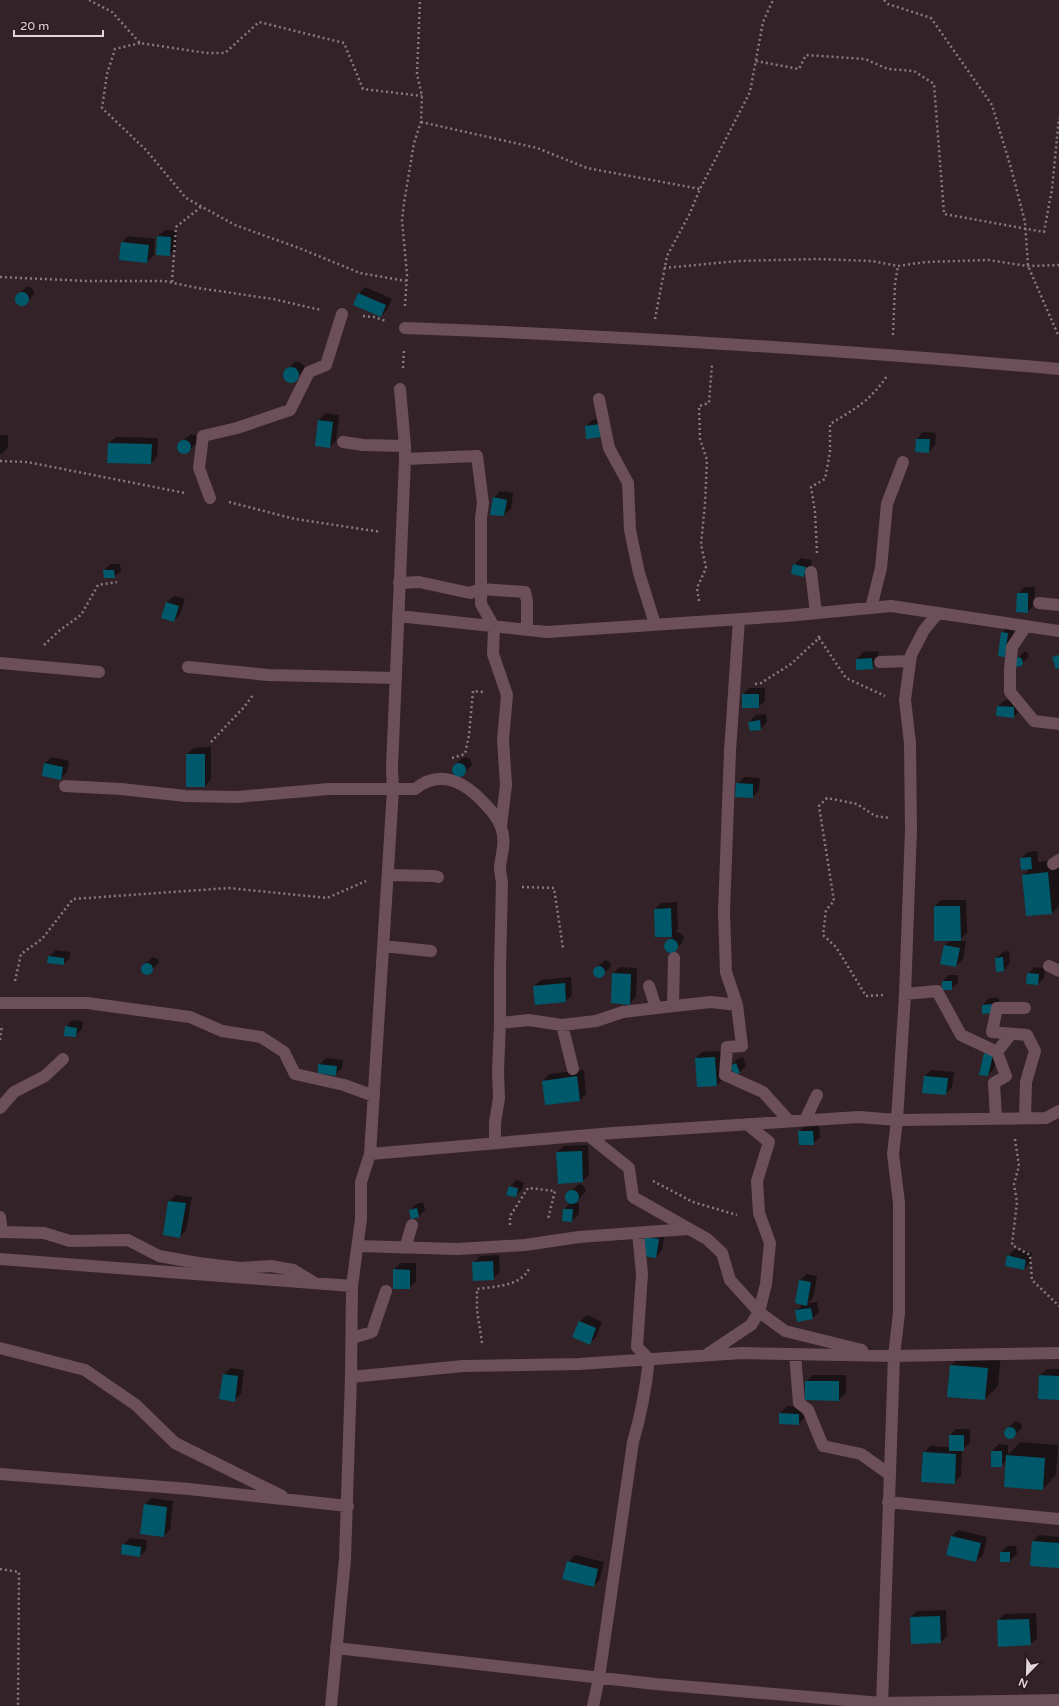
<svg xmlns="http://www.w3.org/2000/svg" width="1059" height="1706" font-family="'Varela Round',sans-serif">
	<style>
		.shadow { fill: #0007; fill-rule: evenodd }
		.building { fill: #00596b }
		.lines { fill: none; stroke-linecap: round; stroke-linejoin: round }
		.path { stroke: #887b80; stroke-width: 2.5; stroke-dasharray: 2 3; stroke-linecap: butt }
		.street { stroke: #6d4f5a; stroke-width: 12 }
	</style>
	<rect width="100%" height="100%" fill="#332329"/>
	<!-- shadow -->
	<path class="shadow" d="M165 230 177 231 176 249 169 255 158 236Z
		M128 236 155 239 154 255 147 262 122 243Z
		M26 287H31L35 293 26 303 20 304 17 302V297Z
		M365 287 392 299 387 310 381 316 359 294Z
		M295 362H299L304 366V370L292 382 288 381 284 376 285 372Z
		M325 413 339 415 336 441 329 447 316 445 319 420Z
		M606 418 608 430 586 426 592 420Z
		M923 432 936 433 935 445 929 452 916 451 917 439Z
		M191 434 195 435 198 440 196 444 186 453H181L178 448 179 444Z
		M0 435H8V447L2 454H0Z
		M116 437 158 438 157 457 151 463 109 443Z
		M500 491 513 493 511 509 504 515 491 514 494 498Z
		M801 558 812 560 810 569 804 576 794 565Z
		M111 564H120L121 571 114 577 104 570Z
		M1024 587H1035L1034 605 1028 612 1018 594Z
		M174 596 185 599 180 614 174 621 167 602Z
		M1008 626 1014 627 1012 650 1005 656 999 655 1002 633Z
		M878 651 879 661 872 668H857V659L863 652Z
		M1025 651 1028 653 1029 656 1021 665 1016 659Z
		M749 688H765V701L758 707 743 694Z
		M1005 700 1020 701V711L1013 717 998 706Z
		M766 714 767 722 761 729 749 722 756 715Z
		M211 747V779L205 786 187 754 194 748Z
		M52 757 69 761 67 772 60 779 45 763Z
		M466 757 470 759 472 765 463 775 457 777 453 775 452 770 454 766 461 759Z
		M744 777 760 778 759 790 753 797 737 784Z
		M1037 851 1038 862 1059 860V906L1052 913 1026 915 1023 875 1030 868 1021 859 1028 852Z
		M941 900H966L967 933 959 940 966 941 963 959 956 966 944 946 950 940 935 906Z
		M677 902 678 929 675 932 680 933 684 937 682 943 672 952 668 950 665 945 673 936H656L655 909 661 903Z
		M56 950 70 952V958L63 964 49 957Z
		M1009 951 1010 963 1004 970 996 958 1003 952Z
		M153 957 158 959 159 962 150 973 145 974 142 972 143 965Z
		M605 960 610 962 611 967 600 977 597 976 594 972 595 969Z
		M619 967 637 968 636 997 629 1004 613 974Z
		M1034 967 1045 968 1044 978 1038 984 1028 974Z
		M949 975H958V983L951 989 943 981Z
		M571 977 572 995 566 1001 534 986 541 980Z
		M989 998H999V1006L983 1005Z
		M72 1020 83 1021 82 1029 75 1036 66 1027Z
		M991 1047 999 1048 994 1069 988 1075 985 1054Z
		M721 1051 723 1079 717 1085 696 1058 702 1052Z
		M743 1057 746 1066 740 1072 735 1074 731 1066 737 1059Z
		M326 1058 343 1060 342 1068 336 1074 319 1065Z
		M584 1070 586 1094 580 1100 545 1104 543 1081 549 1074Z
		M931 1070 954 1072 952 1088 945 1094 925 1076Z
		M805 1125H819L820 1137 813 1144 799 1132Z
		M588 1145 589 1175 582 1182 557 1152 564 1146Z
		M516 1180 524 1183 522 1190 515 1196 510 1187ZM512 1186 519 1188 518 1190 512 1188Z
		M579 1184 583 1185 586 1191 576 1203H579V1214L572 1221 564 1209 570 1203 566 1198 567 1194Z
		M176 1195 192 1197 186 1230 180 1237 169 1201Z
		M423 1202 425 1210 419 1216 410 1211 416 1204Z
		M665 1233 662 1250 656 1257 646 1238Z
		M1015 1249 1032 1253 1030 1263 1023 1269 1008 1256Z
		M499 1255 500 1272 493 1279 473 1263 480 1256Z
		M401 1263H416V1281L409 1288 394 1269Z
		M807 1274 817 1276 813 1298 807 1303 817 1302 819 1312 813 1318 796 1311 803 1304 800 1280Z
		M587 1315 602 1322 596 1337 589 1344 580 1322Z
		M965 1352 1001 1355 998 1386 985 1399 951 1365Z
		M231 1368 244 1370 241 1394 234 1401 224 1374Z
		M1047 1369H1059V1399L1040 1375Z
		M813 1375H846V1393L839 1400 806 1382Z
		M787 1406 806 1407 805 1418 798 1424 780 1423V1413Z
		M1016 1421 1022 1424 1021 1429 1011 1438H1008L1004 1434 1005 1430Z
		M956 1429H970V1443L962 1450 961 1476 954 1483 924 1453 930 1446 950 1447V1436Z
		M1020 1442 1058 1445 1056 1475 1043 1489 1006 1461 1001 1466H992V1451L999 1444 1008 1445V1455Z
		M151 1498 173 1501 170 1530 163 1536 145 1504Z
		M958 1530 987 1537 983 1555 976 1561 947 1554 952 1536Z
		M1039 1535 1059 1537V1567L1033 1541Z
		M130 1538 147 1540 146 1550 140 1556 123 1545Z
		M1007 1546H1016L1017 1554 1010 1561H1001V1552Z
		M575 1555 604 1562 600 1579 594 1586 568 1562Z
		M946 1610 947 1636 941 1642 911 1617 917 1611Z
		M1036 1613 1037 1638 1031 1644 998 1621 1004 1614Z"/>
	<!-- building -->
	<path class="building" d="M157 236 171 237 170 256 156 255Z
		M121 242 149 245 147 263 119 260Z
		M15 299a7 7 0 1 1 14 0a7 7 0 1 1-14 0Z
		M358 293 386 305 381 317 353 305Z
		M283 375a8 8 0 1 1 16 0a8 8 0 1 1-16 0Z
		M318 420 333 422 330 448 315 446Z
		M600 424 601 437 586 439 585 426Z
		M916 439H930L929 453 915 452Z
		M177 447a7 7 0 1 1 14 0a7 7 0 1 1-14 0Z
		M108 443 152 444 151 464 107 463Z
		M493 497 507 500 504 516 490 515Z
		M793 564 806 567 804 577 791 574Z
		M103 570H114L115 578H104Z
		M1017 593H1028V613L1016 612Z
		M166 602 179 606 174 622 161 618Z
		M1001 632 1008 633 1005 657 998 656Z
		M1059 655V668L1056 669 1052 657Z
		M1019 657 1022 659 1023 664 1021 666 1016 667V658Z
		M872 658 873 669 856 670V659Z
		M742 694H759V708H742Z
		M997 706 1014 707V718L996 716Z
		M760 720 761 730 750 731 748 722Z
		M186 754H205V787H186Z
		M452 770a7 7 0 1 1 14 0a7 7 0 1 1-14 0Z
		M44 763 63 767 61 780 42 776Z
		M736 783 753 784V798L735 797Z
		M1031 857 1032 869 1021 870 1020 858Z
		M1048 872 1052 914 1026 916 1022 875Z
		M934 906H960L961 941H934Z
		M671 908 672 937H655L654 909Z
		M664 946a7 7 0 1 1 14 0a7 7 0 1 1-14 0Z
		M944 945 960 948 956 967 940 964Z
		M48 956 64 958V965L47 963Z
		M1003 957 1004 971 996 972 995 958Z
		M141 969a6 6 0 1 1 12 0a6 6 0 1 1-12 0Z
		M593 972a6 6 0 1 1 12 0a6 6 0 1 1-12 0Z
		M612 973 631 974 630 1005 611 1003Z
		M1027 973 1039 974 1038 985 1026 984Z
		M942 981H952V990H942Z
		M565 983 566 1002 535 1005 533 986Z
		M992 1004V1013L982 1014V1005Z
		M65 1026 77 1028 76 1037 64 1036Z
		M984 1053 993 1055 988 1076 979 1075Z
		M715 1057 717 1086 697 1087 695 1058Z
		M736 1063 740 1073 734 1075 730 1066Z
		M318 1064 337 1066 336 1076 318 1073Z
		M577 1076 580 1101 545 1105 542 1081Z
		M924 1076 948 1078 946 1095 922 1093Z
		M798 1131H813L814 1145H799Z
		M582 1151 583 1182 558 1184 556 1152Z
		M509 1186 518 1189 516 1197 506 1195Z
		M565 1197a7 7 0 1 1 14 0a7 7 0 1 1-14 0Z
		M168 1201 186 1203 180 1238 163 1235Z
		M417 1208 419 1217 411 1219 409 1210Z
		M563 1209H573L572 1222 562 1221Z
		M645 1237 659 1239 656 1258 643 1256Z
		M1007 1255 1026 1260 1024 1270 1005 1266Z
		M493 1261 494 1280 473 1281 472 1262Z
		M393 1269 410 1270V1289H393Z
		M799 1280 811 1282 807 1306 795 1303Z
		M811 1308 813 1319 797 1322 795 1310Z
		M579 1321 596 1328 590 1345 572 1337Z
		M950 1365 988 1368 985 1400 947 1397Z
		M223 1374 238 1376 235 1402 219 1399Z
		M1039 1375 1059 1376V1400L1038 1399Z
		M805 1381H839V1401L805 1400Z
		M779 1413 799 1414V1425L779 1424Z
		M1004 1433a6 6 0 1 1 12 0a6 6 0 1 1-12 0Z
		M949 1435H964V1451H949Z
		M991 1451H1002V1467H991Z
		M923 1452 956 1454 955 1484 921 1482Z
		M1006 1455 1045 1458 1043 1490 1004 1487Z
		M144 1504 167 1507 164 1537 140 1534Z
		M951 1536 981 1543 976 1562 946 1555Z
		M1032 1541 1059 1543V1568L1030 1566Z
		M122 1544 141 1547 140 1557 121 1554Z
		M1000 1552H1010V1562H1000Z
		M567 1561 598 1569 594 1587 562 1579Z
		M940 1616 941 1643 911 1644 910 1617Z
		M1029 1619 1031 1645 998 1647 997 1620Z"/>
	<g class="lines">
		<!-- path -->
		<path class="path" d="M89 0 112 12 140 43 206 53H225L259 22 344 43 363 89 422 96
			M884 0 888 4 931 18 992 105 1011 168 1025 222 1028 266 1059 337
			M140 43 115 49 107 74 102 108 146 150 186 198 235 225 299 248 360 273 406 281
			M756 61 799 69 806 55 865 59 888 69 914 71 934 84 944 214 1044 232 1052 189 1059 118
			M421 122 537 148 587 168 700 189
			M664 268 738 261 816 259 872 261 898 266 926 262 988 260 1028 266 1059 265
			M0 277 86 281H164L198 288 273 299 321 310
			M172 282 176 227 201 207
			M405 306 407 275 402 220 404 203 414 143 421 122 422 96 417 74 420 0
			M363 316 374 317 386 321
			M655 319 667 256 689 215 700 189 750 92 763 22 773 0
			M893 335 895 284 898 266
			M403 368 404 349
			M0 461 27 462 185 493
			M229 502 295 519 381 532
			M817 553 815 512 811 487 825 479 830 452V424C855 409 870 401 887 376
			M699 601 697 588 706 568 701 544 705 504 707 460 700 439 699 406 709 403 712 364
			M819 638 846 678 885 696
			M44 645 60 630 81 615 98 585 117 582
			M755 684 761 683 791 664 819 638V634
			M211 742 245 706 253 695
			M452 758 465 754 469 735 473 691 484 692
			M522 887 554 888 563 948
			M15 981 21 954 42 939 73 899 229 888 327 898 366 881
			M883 995 866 996 836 947 823 935 826 910 834 901 819 806 827 798 857 804 875 816 889 818
			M0 1040 2 1025
			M1015 1139 1019 1166 1014 1184 1017 1202 1012 1245 1030 1255 1032 1280 1059 1306
			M653 1181 693 1202 737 1215
			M510 1225V1216L528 1188 555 1191 548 1219
			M482 1343 477 1310V1289C496 1286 521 1287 530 1267
			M0 1569 19 1572 18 1706"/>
		<!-- street -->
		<path class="street" d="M405 328C623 336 841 350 1059 369
			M599 399 609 448 628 483 630 530 639 573 655 624
			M343 442 363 445 405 446
			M405 459 477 456 483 503 481 518V604L494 627 493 654 507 695 503 740 506 785 501 826
			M210 498 199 468 203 436 237 428 290 410 309 372 326 365 342 314
			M811 572 816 613
			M399 583 419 582 470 593 481 589 525 592 527 601V630
			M1039 603 1059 605
			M871 608 881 568 887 504 903 462
			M938 613 924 630 911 655 905 700 910 743 911 830 905 994 897 1120 1046 1118 1059 1111
			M398 616 547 632 786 616 891 606 1059 631
			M739 619 730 751 724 912 726 972 737 1005 742 1046 727 1047 725 1075 763 1092 789 1121
			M1026 626 1012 647 1010 669V692L1034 721 1059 724
			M880 662 910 661
			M0 663 99 672
			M188 667 268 675 396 678
			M65 786 121 789 186 796 237 797 329 789H415C441 768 466 783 485 804 491 810 498 819 501 827 506 841 502 852 500 866 500 871 501 877 502 882L500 970V1023L498 1071 499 1098 495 1123V1143
			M1053 864 1059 860
			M388 875 434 876 438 877
			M383 946 431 951
			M1049 966 1059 971
			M649 986 656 1008
			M905 994 937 991 961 1035 997 1052 1011 1034
			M0 1003H87L190 1017 222 1031 261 1037 284 1052 295 1074 344 1085 374 1096
			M673 1006 674 958
			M1025 1008H997L992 1032 1027 1035 1035 1051 1026 1082 1025 1118
			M500 1023 529 1020 562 1025 596 1021 623 1012 665 1007 711 1002 737 1005
			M562 1025 573 1069
			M0 1108 14 1092 45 1076 63 1059
			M996 1118 994 1083 1006 1076 997 1052
			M805 1120 817 1095
			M588 1135 629 1168 633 1197 707 1239 722 1253 730 1280 759 1312 785 1331 862 1350
			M370 1154 393 790 392 768 405 459V446L400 389
			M0 1217 2 1232 44 1233 70 1241 128 1240 159 1256 198 1263 240 1268 271 1266 293 1270 313 1282
			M358 1246 457 1249 525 1245 579 1237 688 1229
			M405 1248 412 1225
			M0 1259 352 1286
			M352 1338 372 1332 386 1291
			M0 1348 85 1370 136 1405 175 1443 282 1496
			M795 1354 799 1403 808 1410 823 1446 861 1454 889 1474
			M706 1355 751 1325 759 1312 766 1284 770 1243 759 1213 757 1181 769 1142 747 1124
			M351 1377 463 1366 579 1364 742 1353 894 1356 1059 1353
			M0 1474 189 1489 348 1506
			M888 1502 1059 1519
			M336 1648 655 1684 882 1703 1059 1700
			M331 1706 345 1559 351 1377 352 1286 361 1219V1182L370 1154 613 1133 859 1117 897 1120 893 1154 899 1203V1313L894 1356 882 1706
			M593 1706 599 1678 633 1442C641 1415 646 1388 649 1359L637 1347 642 1274 638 1233"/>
	</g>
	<!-- north arrow -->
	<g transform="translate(1027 1674) rotate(203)" stroke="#291a1f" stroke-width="3" paint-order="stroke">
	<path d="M0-3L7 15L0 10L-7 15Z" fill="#e1d6da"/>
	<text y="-6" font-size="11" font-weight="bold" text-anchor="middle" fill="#e1d6da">N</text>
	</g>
	<!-- scale -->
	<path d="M14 30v6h89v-6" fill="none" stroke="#e1d6da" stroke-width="2"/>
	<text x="20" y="30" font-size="12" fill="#e1d6da" stroke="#291a1f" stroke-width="3" paint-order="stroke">20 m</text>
</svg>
